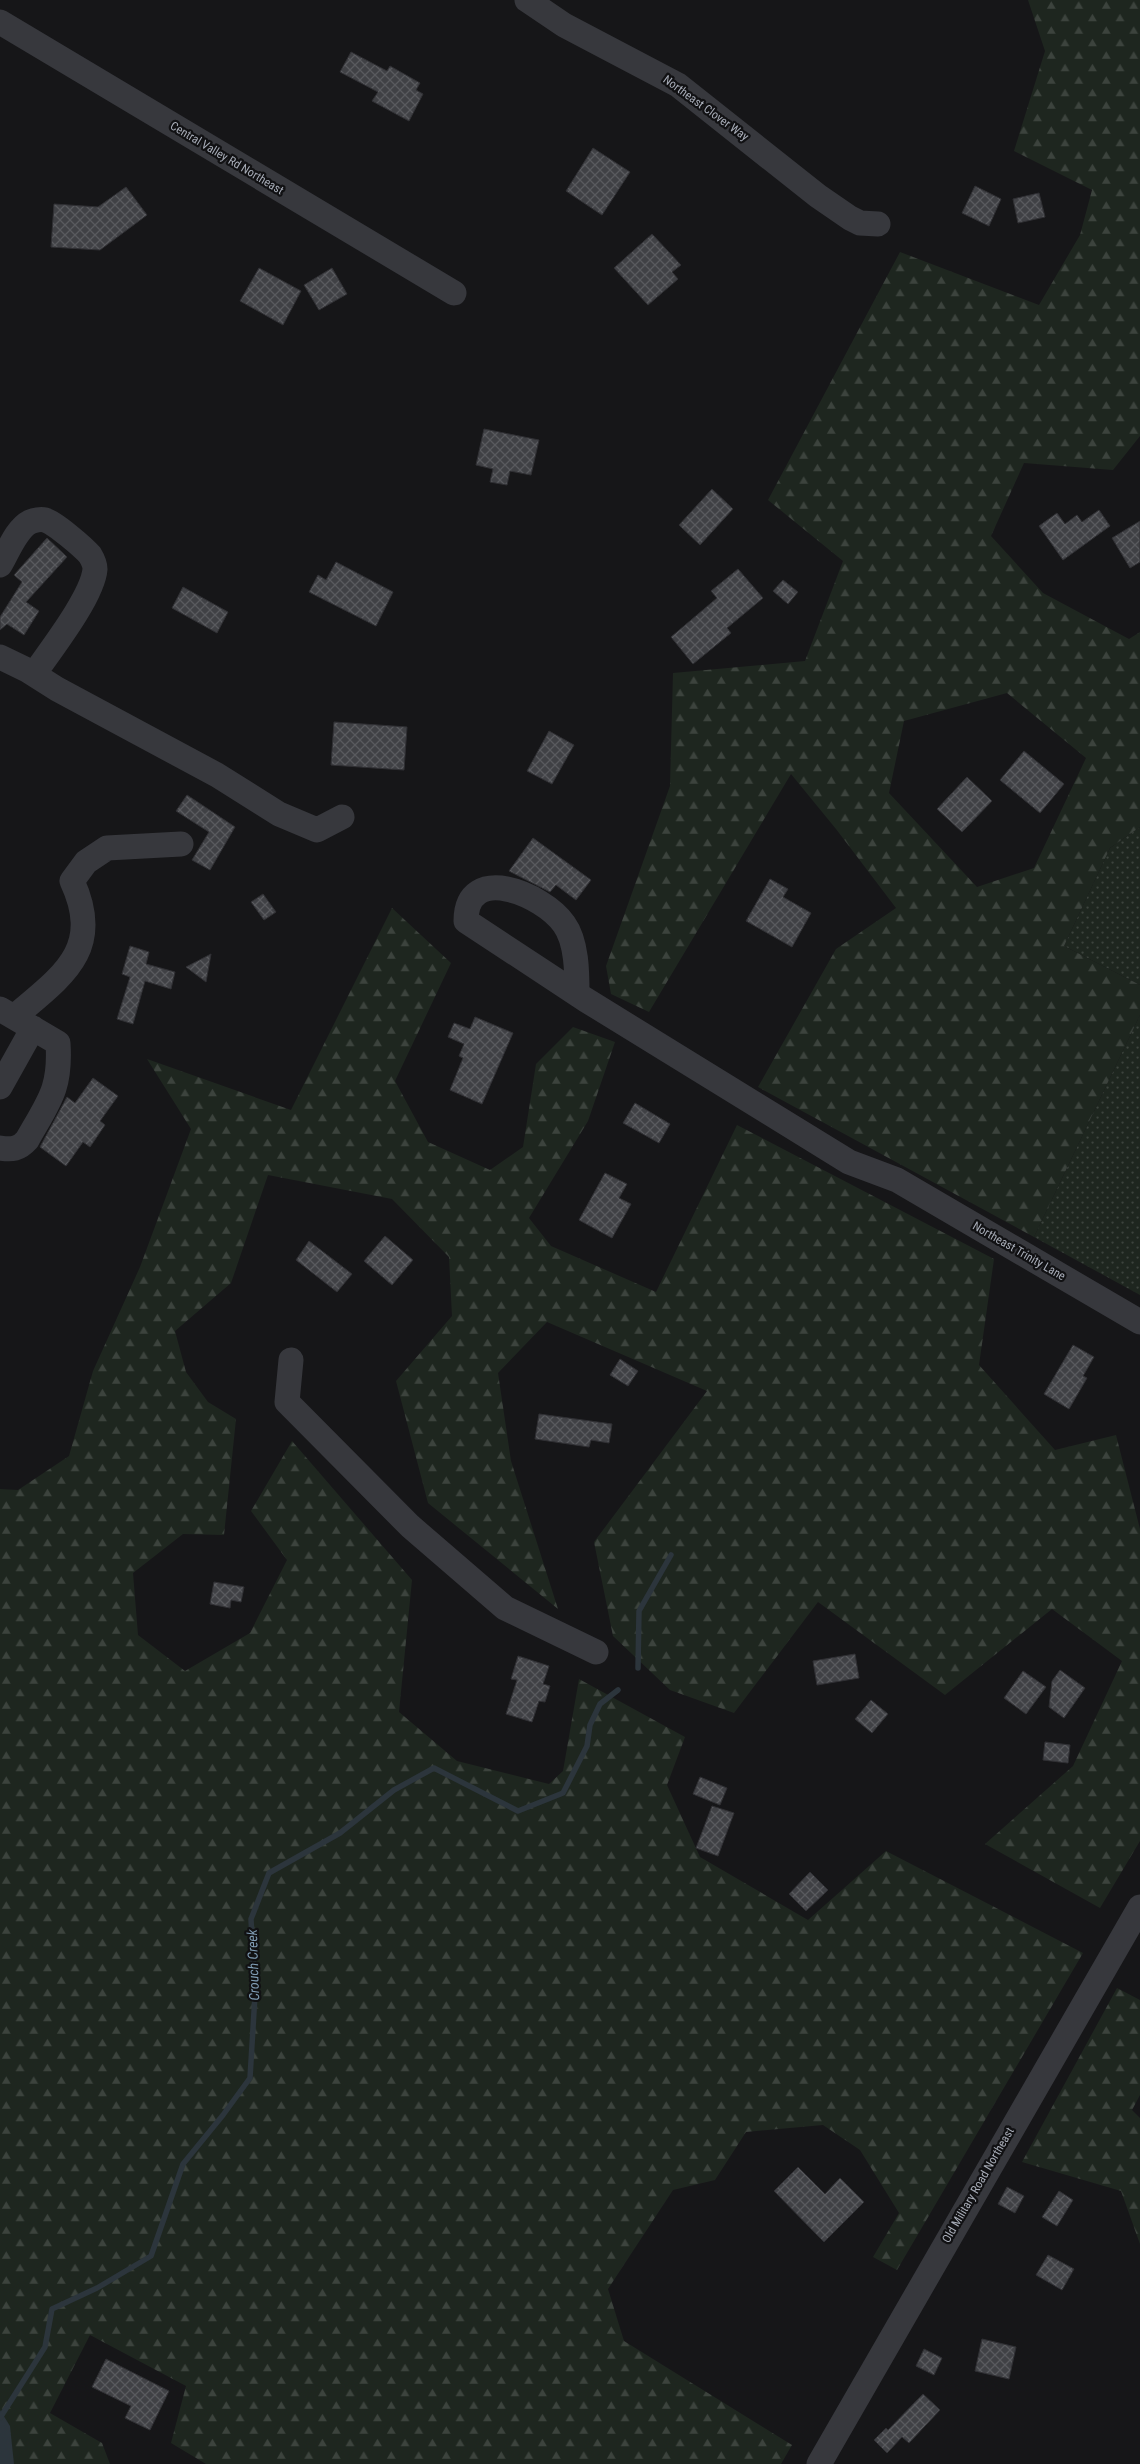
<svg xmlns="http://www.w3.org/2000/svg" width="1140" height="2464" font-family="'Roboto Condensed',sans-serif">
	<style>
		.grass { fill: url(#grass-dots) }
		.forest { fill: url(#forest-firs); fill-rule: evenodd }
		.water { fill: #2c353c }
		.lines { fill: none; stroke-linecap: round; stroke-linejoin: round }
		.stream { stroke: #2c353c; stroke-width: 5.5 }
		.building { fill: url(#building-cross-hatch); stroke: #303034 }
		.minor { stroke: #37383d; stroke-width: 25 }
		.labels { text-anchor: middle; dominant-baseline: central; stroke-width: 4.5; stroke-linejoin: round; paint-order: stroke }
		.street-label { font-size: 12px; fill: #a8adb8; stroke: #111113 }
		.water-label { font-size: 14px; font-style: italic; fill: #7f9bb3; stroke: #111113 }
	</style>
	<defs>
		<pattern id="grass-dots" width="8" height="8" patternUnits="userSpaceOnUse" patternTransform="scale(1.25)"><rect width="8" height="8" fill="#1e261f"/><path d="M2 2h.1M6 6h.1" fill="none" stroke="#3c433d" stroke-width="1.8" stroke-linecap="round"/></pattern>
		<pattern id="forest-firs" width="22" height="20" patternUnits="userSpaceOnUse" patternTransform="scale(1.25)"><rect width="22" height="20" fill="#1e261f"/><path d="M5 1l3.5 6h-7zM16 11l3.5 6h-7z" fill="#3c433d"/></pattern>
		<pattern id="building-cross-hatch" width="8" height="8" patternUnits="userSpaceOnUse" patternTransform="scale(1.25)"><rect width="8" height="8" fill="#404145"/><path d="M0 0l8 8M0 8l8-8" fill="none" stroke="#595a5e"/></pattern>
	</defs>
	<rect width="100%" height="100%" fill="#161618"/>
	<!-- grass -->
	<path class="grass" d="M1140 827V985L1064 946 1110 848Z
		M1140 1015V1295L1034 1237Z"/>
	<!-- forest -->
	<path class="forest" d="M1028 0H1140V436L1113 470 1024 463 991 536 1043 593 1129 639 1140 632V827L1110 848 1064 946 1140 985V1015L1034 1237 758 1087 836 949 896 908 836 829 791 774 649 1012 611 994 606 966 670 786 673 673 805 661 843 561 768 500 900 252 1039 305 1080 235 1092 190 1014 151 1045 51ZM1007 693 1086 758 1034 868 977 887 889 793 904 721Z
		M392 908 451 963 395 1081 428 1142 490 1170 523 1147 536 1064 573 1027 615 1042 588 1121 529 1218 551 1246 656 1292 737 1125 994 1259 979 1365 1055 1450 1116 1435 1140 1529V1841L1100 1908 985 1844 1073 1766 1122 1661 1052 1609 945 1695 818 1602 734 1713 670 1690 613 1636 594 1542 707 1391 547 1322 498 1373 511 1461 558 1609 428 1503 396 1381 452 1316 449 1257 392 1199 268 1175 231 1283 175 1331 186 1372 208 1402 236 1419 224 1535 183 1534 133 1573 138 1635 185 1671 250 1633 287 1560 251 1511 292 1441 412 1580 399 1712 457 1761 549 1784 563 1771 579 1679 685 1737 667 1785 700 1857 808 1920 886 1851 1083 1953 897 2270 873 2257 899 2213 860 2150 823 2125 746 2132 715 2180 673 2190 608 2289 624 2341 792 2445 781 2464H206L171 2443 186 2386 90 2335 50 2413 102 2443 110 2464H0V1489L18 1490 69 1456 93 1371 140 1267 191 1129 147 1059 291 1110Z
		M1117 1988 1140 2000V2095L1132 2110 1140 2118V2244L1121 2191 1022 2162Z"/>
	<!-- water -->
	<path class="water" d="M0 2410 10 2426 14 2464H0Z"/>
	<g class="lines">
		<!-- stream -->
		<path class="stream" d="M638 1668 639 1611 671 1555
			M0 2418 45 2347 52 2309 97 2288 151 2256 183 2164 223 2115 250 2078 255 1995 251 1919 269 1873 340 1833 394 1790 434 1768 518 1811 563 1793 587 1746 590 1725 600 1704 618 1690"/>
	</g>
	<!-- building -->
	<path class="building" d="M351 52 387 71 390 66 420 83 416 90 423 94 409 121 372 101 378 92 340 72Z
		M593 148 630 172 602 215 566 191Z
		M975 186 1001 199 989 226 962 213Z
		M126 187 147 215 100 250 51 247 54 204 98 207Z
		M1039 193 1045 217 1018 223 1013 199Z
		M652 234 681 265 672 272 678 279 648 305 614 268Z
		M259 268 301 291 283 325 240 301Z
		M332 268 347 294 319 310 304 285Z
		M484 429 539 440 531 475 510 471 507 485 490 482 493 469 476 465Z
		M712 489 733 509 700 545 679 525Z
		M1099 510 1110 526 1063 560 1039 526 1057 513 1065 524 1077 515 1082 522Z
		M1140 521V562L1130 568 1112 538Z
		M47 538 67 557 26 602 39 611 24 635 7 624 0 630V617L22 582 14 575Z
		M336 562 393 592 376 626 309 592 318 575 326 580Z
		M738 569 763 598 727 628 731 633 693 664 671 637 717 598 711 591Z
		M783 580 798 592 788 604 773 591Z
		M183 587 228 612 217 633 172 608Z
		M334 722 407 727 404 770 331 765Z
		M549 731 574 745 552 784 527 771Z
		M1024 751 1064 784 1040 813 1000 780Z
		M967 777 992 801 962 832 937 809Z
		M187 795 235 827 210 870 192 860 209 832 176 811Z
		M533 838 591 880 576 900 556 885 550 892 509 871Z
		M770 879 788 889 783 897 811 913 792 947 746 921Z
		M263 894 276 912 264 920 251 902Z
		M130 946 149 952 146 964 175 972 171 989 145 981 133 1024 117 1019 130 977 122 974Z
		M211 954 206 982 186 967Z
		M475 1017 513 1033 482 1104 450 1090 463 1058 459 1056 464 1044 448 1037 454 1023 470 1029Z
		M93 1078 118 1096 100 1121 105 1125 90 1147 83 1142 66 1166 40 1147 67 1097 75 1103Z
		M635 1103 670 1124 659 1143 623 1123Z
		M605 1173 627 1184 619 1198 631 1204 612 1238 579 1220Z
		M385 1236 413 1260 392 1285 364 1261Z
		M309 1241 352 1274 337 1292 296 1260Z
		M1073 1345 1094 1357 1083 1376 1087 1378 1069 1409 1044 1394Z
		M620 1359 638 1371 628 1386 610 1375Z
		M539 1414 612 1424 609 1443 591 1440 589 1447 535 1439Z
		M214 1582 244 1587 241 1602 231 1600 230 1608 210 1604Z
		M855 1654 859 1678 817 1685 813 1661Z
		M518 1656 549 1666 543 1684 550 1686 545 1702 539 1701 532 1722 506 1714 517 1680 511 1679Z
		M1060 1670 1085 1688 1064 1718 1049 1707 1052 1681Z
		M1023 1671 1046 1687 1026 1714 1004 1698Z
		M871 1700 888 1714 872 1733 855 1719Z
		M1045 1742 1070 1745 1068 1763 1043 1760Z
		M700 1777 727 1788 720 1805 693 1794Z
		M712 1806 734 1813 718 1856 696 1848Z
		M810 1872 828 1890 806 1911 789 1894Z
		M798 2167 825 2194 840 2178 864 2202 824 2242 774 2191Z
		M1007 2187 1024 2196 1015 2213 998 2204Z
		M1059 2191 1073 2200 1057 2226 1042 2217Z
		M1048 2255 1074 2269 1062 2290 1036 2275Z
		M982 2339 1016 2347 1009 2379 975 2371Z
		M924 2349 942 2358 934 2375 916 2366Z
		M106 2359 169 2391 150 2430 125 2418 131 2406 92 2387Z
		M923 2394 940 2410 909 2443 902 2437 887 2453 874 2440 886 2428 888 2430Z"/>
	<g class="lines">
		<!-- minor -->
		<path class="minor" d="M527 0 564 25 678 85 818 196 850 218 860 223 878 224
			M0 22 454 293
			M0 565C8 552 16 529 30 522 34 520 41 519 45 520 55 523 83 547 90 555 93 560 95 564 95 569 93 596 50 651 34 674
			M0 657 27 670 57 689 217 775 279 814 317 830 342 817
			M577 994C577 973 577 942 564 924 543 894 466 862 466 921L586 1000 849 1162 897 1180 1140 1322
			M0 1009 58 1043C61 1089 49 1101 27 1140 19 1149 12 1150 0 1148
			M14 1017C62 976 104 950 72 881L86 862 107 848 181 844
			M0 1087 33 1028
			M291 1360 287 1402 410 1526 505 1608 596 1652
			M819 2464 1140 1907"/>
	</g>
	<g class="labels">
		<!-- street labels -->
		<g class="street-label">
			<text transform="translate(706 108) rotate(36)">Northeast Clover Way</text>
			<text transform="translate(227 158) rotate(31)">Central Valley Rd Northeast</text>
			<text transform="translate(1019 1251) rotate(30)">Northeast Trinity Lane</text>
			<text transform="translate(978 2185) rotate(-60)">Old Military Road Northeast</text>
		</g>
		<!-- water labels -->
		<g class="water-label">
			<text transform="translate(253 1965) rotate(-92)">Crouch Creek</text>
		</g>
	</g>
</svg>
